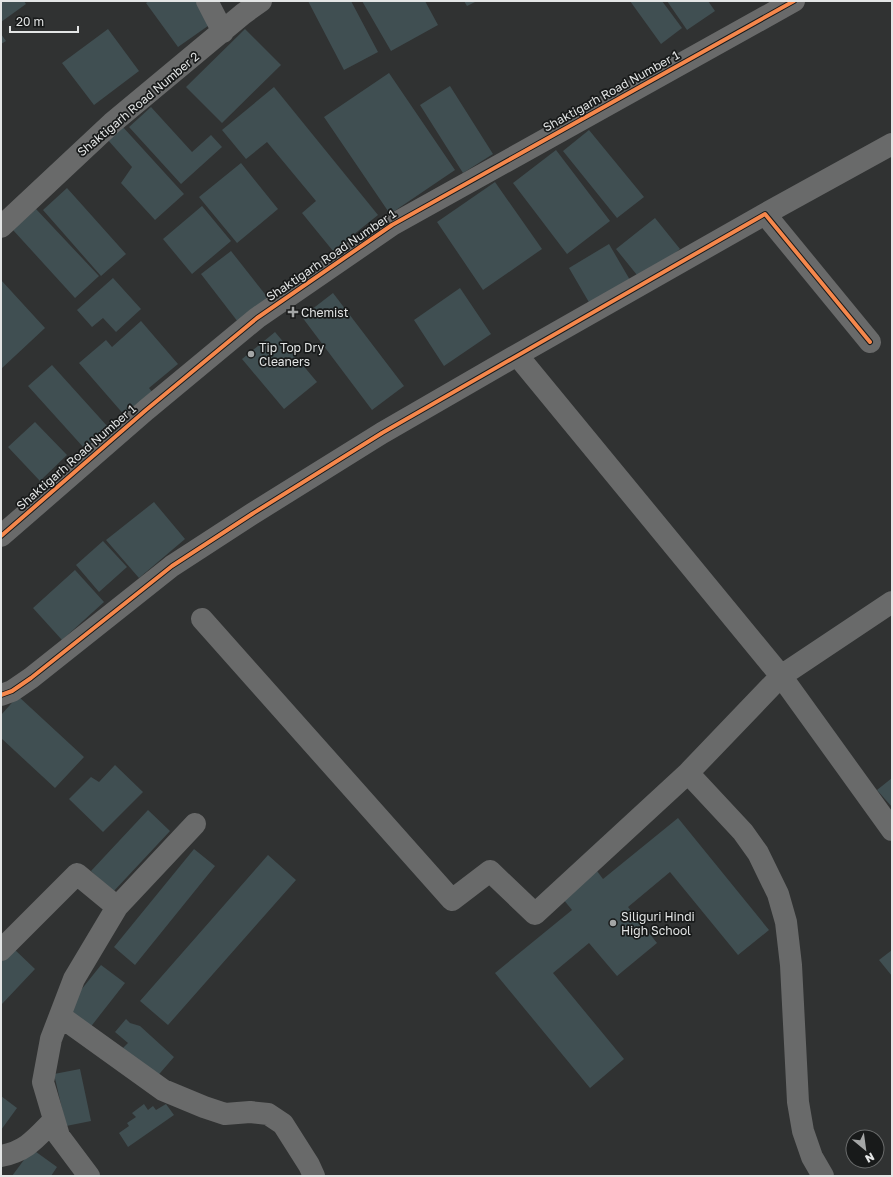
<svg xmlns="http://www.w3.org/2000/svg" width="893" height="1177" font-family="'Golos Text',sans-serif">
	<rect width="100%" height="100%" fill="#303232"/>
	<path fill="#404f52" d="M1,1H24L26,4L1,22Z
		M149,1H200L215,21L178,47L146,3Z
		M308,1H351L378,52L344,70Z
		M362,1H425L438,25L391,51Z
		M464,1H477L467,6Z
		M630,1H662L682,28L661,44Z
		M667,1H708L715,11L687,30Z
		M108,29L139,71L94,105L62,63Z
		M245,29L281,65L222,123L186,87Z
		M1,34L6,41L1,44Z
		M389,73L455,170L390,214L324,117Z
		M450,86L493,154L463,173L420,105Z
		M274,87L378,215L333,251L302,213L316,201L267,142L246,159L222,130Z
		M151,107L192,152L211,135L222,147L181,184L129,127Z
		M122,126L184,194L155,220L121,183L132,167L107,139Z
		M589,130L644,197L617,218L563,151Z
		M556,150L610,221L567,254L513,183Z
		M241,163L278,209L237,243L199,197Z
		M495,182L542,249L483,290L437,222Z
		M67,188L126,254L101,276L43,210Z
		M202,206L231,241L192,274L163,239Z
		M36,209L99,276L75,298L13,230Z
		M655,218L680,249L641,280L616,249Z
		M609,244L630,280L590,304L569,268Z
		M231,251L268,298L238,322L201,274Z
		M113,278L141,309L116,332L103,318L92,327L77,310Z
		M1,280L45,328L1,369Z
		M460,288L491,334L444,366L414,320Z
		M333,293L404,386L372,410L302,317Z
		M141,321L178,364L149,388L154,394L126,417L79,363L106,340L112,347Z
		M275,332L317,382L284,409L242,359Z
		M52,365L108,427L84,448L28,386Z
		M35,422L67,455L40,481L8,447Z
		M154,502L185,539L139,578L106,540Z
		M103,541L127,567L99,592L76,565Z
		M75,570L104,602L62,640L33,608Z
		M18,696L84,757L55,788L1,738V715Z
		M115,765L143,792L103,832L69,799L91,777L99,782Z
		M892,778V807L877,790Z
		M148,810L170,831L113,892L91,871Z
		M678,818L769,930L738,955L670,872L628,907L657,943L617,976L589,943L553,973L624,1059L590,1088L495,973L572,910L563,899L597,871L603,879Z
		M194,849L215,866L135,965L114,947Z
		M268,855L296,880L168,1025L140,1001Z
		M13,948L35,969L1,1005V961Z
		M892,950V976L879,960Z
		M101,965L125,983L89,1029L65,1010Z
		M126,1019L130,1023L140,1026L174,1057L154,1080L120,1051L128,1043L115,1032Z
		M80,1069L91,1121L66,1126L54,1074Z
		M1,1096L17,1108L1,1130Z
		M144,1104L148,1110L153,1106L156,1110L166,1104L174,1115L128,1147L119,1133L129,1126L127,1123L136,1117L132,1113Z
		M32,1149L57,1167L51,1176H12Z"/>
	<g fill="none" stroke-linecap="round" stroke-linejoin="round">
		<path stroke="#696a6a" stroke-width="22" d="M207,1L223,32
			M765,214L870,342
			M1,227L112,123L243,14L261,1
			M517,355L781,676L892,830
			M1,536L146,410L257,318L392,225L794,1
			M202,619L452,900L490,871L535,914L688,773L781,676L892,602
			M1,695L12,691L31,678L172,566L252,514L382,433L517,355L765,214L892,144
			M688,773L743,832L758,853L778,894L786,922L791,965L798,1102L803,1131L812,1157L823,1176
			M1,950L77,874L117,907
			M60,1016L163,1090L204,1107L225,1114L250,1112L268,1114L283,1124L309,1165L314,1176
			M1,1156C27,1151 36,1138 54,1120
			M89,1176L59,1136L43,1082L51,1039L74,979L117,907L195,824"/>
		<defs>
			<path id="cycleway" d="M1,536L146,410L257,318L392,225L794,1
				M1,695L12,691L31,678L172,566L252,514L382,433L765,214L870,342"/>
		</defs>
		<use href="#cycleway" stroke="#181a1a" stroke-width="6"/>
		<use href="#cycleway" stroke="#f5874c" stroke-width="4"/>
	</g>
	<g fill="#a4a6a6" stroke="#181a1a" stroke-width="1.5">
		<path d="M291 306h4v4h4v4h-4v4h-4v-4h-4v-4h4z"/>
		<circle cx="251" cy="354" r="4"/>
		<circle cx="613" cy="923" r="4"/>
	</g>
	<g text-anchor="middle" dominant-baseline="central" stroke-width="3.5" stroke-linejoin="round" paint-order="stroke">
		<g font-size="12" fill="#e3e5e5" stroke="#181a1a">
			<text transform="translate(611 91) rotate(-29)">Shaktigarh Road Number 1</text>
			<text transform="translate(138 104) rotate(-40)">Shaktigarh Road Number 2</text>
			<text transform="translate(331 255) rotate(-34)">Shaktigarh Road Number 1</text>
			<text transform="translate(76 457) rotate(-41)">Shaktigarh Road Number 1</text>
		</g>
		<g font-size="12" fill="#e3e5e5" stroke="#181a1a" text-anchor="start">
			<text x="301" y="312">Chemist</text>
			<text x="259" y="347">Tip Top Dry<tspan x="259" dy="14">Cleaners</tspan></text>
			<text x="621" y="916">Siliguri Hindi<tspan x="621" dy="14">High School</tspan></text>
		</g>
	</g>
	<rect width="893" height="1177" fill="none" stroke="#e3e5e5" stroke-width="4"/>
	<g transform="translate(865 1149) rotate(151)"><circle r="19" fill="#181a1a" stroke="#696b6b"/>
	<path d="M0-3L7 15L0 10L-7 15Z" fill="#a4a6a6"/>
	<text y="-6" font-size="11" font-weight="bold" text-anchor="middle" fill="#e3e5e5">N</text>
	</g>
	<path d="M10 26v6h68v-6" fill="none" stroke="#e3e5e5" stroke-width="2"/>
	<text x="16" y="26" font-size="12" fill="#e3e5e5" stroke="#181a1a" stroke-width="3" paint-order="stroke">20 m</text>
</svg>
